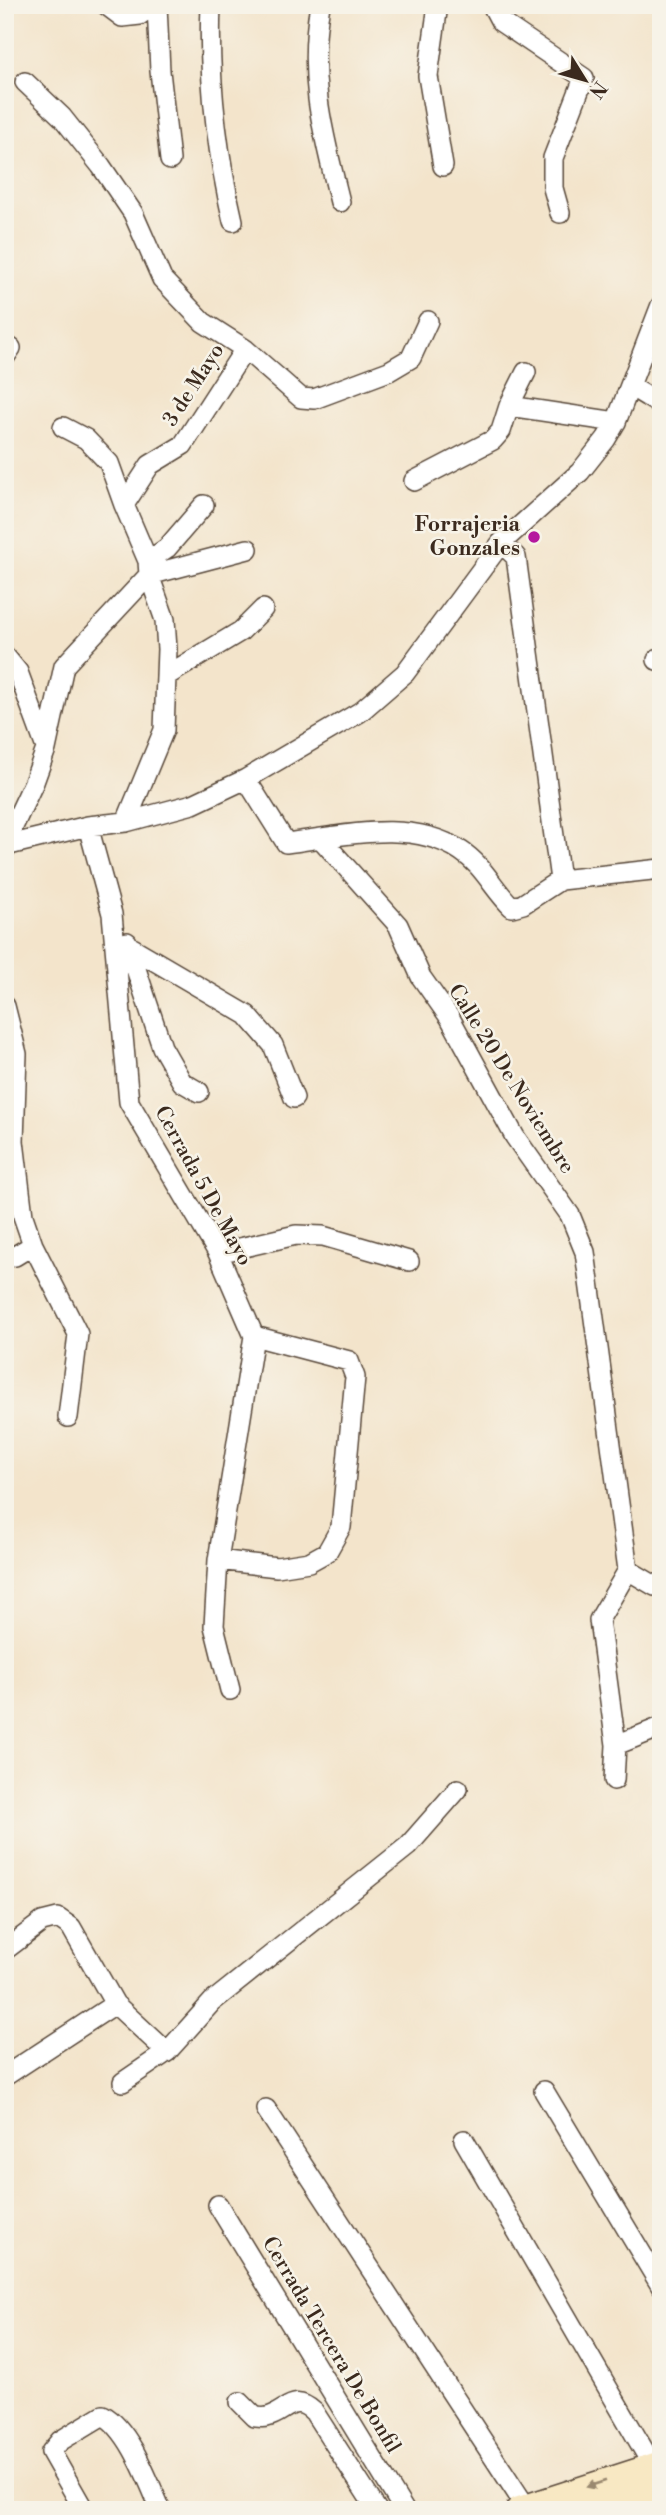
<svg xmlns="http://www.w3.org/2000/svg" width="666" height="2515" font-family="'Libre Bodoni',serif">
	<rect width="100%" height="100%" fill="#f7f3e8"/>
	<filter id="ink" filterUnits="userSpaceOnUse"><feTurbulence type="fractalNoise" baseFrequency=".0143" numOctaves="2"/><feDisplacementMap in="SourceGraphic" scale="14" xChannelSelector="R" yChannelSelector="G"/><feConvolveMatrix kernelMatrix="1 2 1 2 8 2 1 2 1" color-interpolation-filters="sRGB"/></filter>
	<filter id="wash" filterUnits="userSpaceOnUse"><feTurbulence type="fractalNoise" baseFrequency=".00686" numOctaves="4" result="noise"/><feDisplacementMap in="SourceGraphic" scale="28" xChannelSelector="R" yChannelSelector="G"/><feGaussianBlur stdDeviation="1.57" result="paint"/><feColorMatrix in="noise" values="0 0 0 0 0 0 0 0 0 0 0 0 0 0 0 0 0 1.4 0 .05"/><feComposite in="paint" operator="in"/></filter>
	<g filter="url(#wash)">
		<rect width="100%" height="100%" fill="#f3e4cb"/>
	</g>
	<g filter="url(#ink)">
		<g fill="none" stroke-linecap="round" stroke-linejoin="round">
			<defs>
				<path id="street" d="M106,5L122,17L140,15L152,5
					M157,5L160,71L170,160
					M211,5C208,76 217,152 233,221
					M320,5C307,77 323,133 340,202
					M438,5L428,76L443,166
					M492,5L501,22L584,78L553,158V188L560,213
					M25,82L62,117L101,166L133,213L162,279L203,322L245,349L301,398L314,399L389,371L411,358L428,321
					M5,345L11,348L5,357
					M630,386L661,405
					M509,406L616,422
					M63,427L86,439L109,463L124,505L148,561L149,575L165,620L167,649L164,730L126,822
					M414,481L493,440L501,431L509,406L526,372
					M124,505L150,465L183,445L245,349
					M501,543L516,557L560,880
					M148,561L167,548L204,505
					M5,656L18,672L46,748
					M657,660L661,658
					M166,676L241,631L263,609
					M246,779L286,843C342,836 411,818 461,851C483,865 494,890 512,907L523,904L560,880L661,869
					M88,826L112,914L129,1102L218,1253L254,1336L218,1560L214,1626L230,1690
					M321,839L398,925L421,977L450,1018L515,1137L570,1215L585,1252L628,1570L599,1620L616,1745L614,1780
					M5,844L34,782L46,749L64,666L149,575L248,549
					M5,846L88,826L126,822L193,804L246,779L360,712L405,673L501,543L580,472L606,439L616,422L661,305
					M127,942L162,1047L182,1082L199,1092
					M129,946L247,1015L273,1045L294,1098
					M5,1006L17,1054L14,1141L23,1216L33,1245L78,1334L68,1417
					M218,1253L296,1235L323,1236L409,1261
					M5,1257L15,1256L33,1245
					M218,1560L277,1567L309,1562L327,1552L341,1527L355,1377L349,1361L254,1336
					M628,1570L655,1586L661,1585
					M616,1745L661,1727
					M5,1950L42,1922L58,1918L71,1927L115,2004L167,2052
					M5,2076L115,2004
					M123,2082L167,2052L212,2002L408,1846L458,1789
					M544,2091L661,2286
					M266,2109L526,2507
					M464,2140L653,2466
					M218,2205L404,2510
					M240,2402L255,2417C259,2417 263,2418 267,2417C286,2413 293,2392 314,2412L377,2510
					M657,2488V2510
					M84,2510L51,2452L60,2441L103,2415C130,2430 148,2481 161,2510"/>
				<path id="secondary" d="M519,2510L661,2464
					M594,2510L661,2487"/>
			</defs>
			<use href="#street" stroke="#574638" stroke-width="22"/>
			<use href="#secondary" stroke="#574638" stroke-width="29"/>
			<use href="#street" stroke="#fff" stroke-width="19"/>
			<use href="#secondary" stroke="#f8e8c3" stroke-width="26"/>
		</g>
		<defs><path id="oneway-solid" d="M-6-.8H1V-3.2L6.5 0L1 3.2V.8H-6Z" transform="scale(1.75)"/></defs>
		<use fill="#9a8970" href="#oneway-solid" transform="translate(596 2484) rotate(162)"/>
	</g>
	<circle fill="#b5179e" stroke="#f7f3e8" stroke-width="2.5" cx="534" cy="537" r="7"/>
	<g text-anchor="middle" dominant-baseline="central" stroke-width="5" stroke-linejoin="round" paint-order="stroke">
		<g font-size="21" fill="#3b2a1e" stroke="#f7f3e8">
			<text transform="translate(194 385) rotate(-57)">3 de Mayo</text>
			<text transform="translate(511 1079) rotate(58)">Calle 20 De Noviembre</text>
			<text transform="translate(203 1186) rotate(61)">Cerrada 5 De Mayo</text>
			<text transform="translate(331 2345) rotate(59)">Cerrada Tercera De Bonfil</text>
		</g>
		<g font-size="21" font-weight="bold" fill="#3b2a1e" stroke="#f7f3e8" text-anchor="end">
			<text x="520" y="525">Forrajeria<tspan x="520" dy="24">Gonzales</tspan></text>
		</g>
	</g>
	<rect width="666" height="2515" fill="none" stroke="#f7f3e8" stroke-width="28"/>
	<g transform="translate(585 80) rotate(127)" stroke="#f7f3e8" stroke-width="5" paint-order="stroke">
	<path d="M0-5L12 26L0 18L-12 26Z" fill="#3b2a1e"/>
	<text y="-10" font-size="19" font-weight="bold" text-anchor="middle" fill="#3b2a1e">N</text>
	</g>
</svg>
